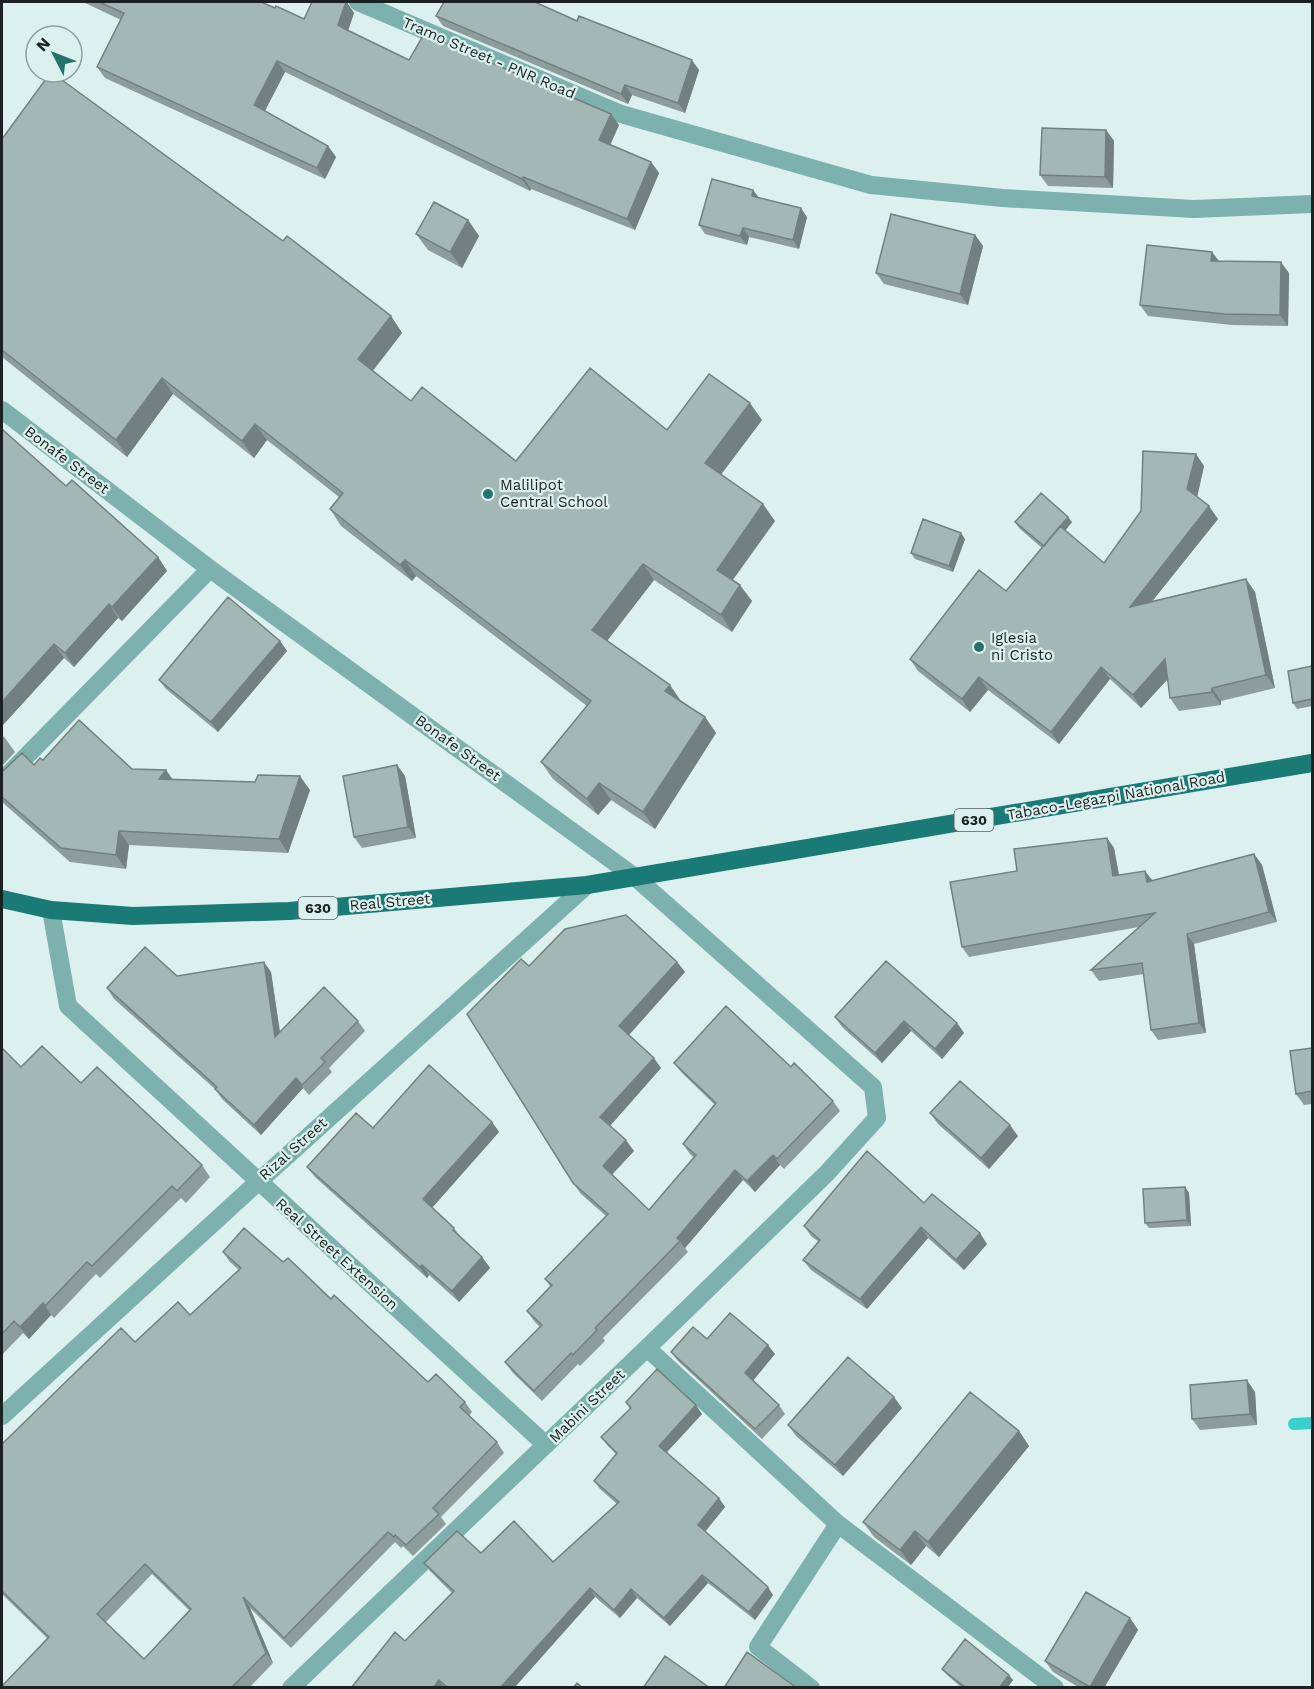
<svg xmlns="http://www.w3.org/2000/svg" width="1314" height="1689" font-family="'Work Sans',sans-serif">
	<rect width="100%" height="100%" fill="#dcf1ef"/>
	<g fill="none" stroke-linecap="round" stroke-linejoin="round">
		<path stroke="#36d1ca" stroke-width="12" d="M1294,1424L1312,1423"/>
		<path stroke="#7cb1ad" stroke-width="18" d="M358,2L621,114L871,185L1003,198L1194,209L1312,204
			M2,410L210,569L635,877L873,1087L877,1118L827,1173L647,1348L291,1688
			M2,781L210,569
			M51,910L68,1006L546,1445
			M647,1348L838,1524L1055,1688
			M2,1416L258,1182L587,885
			M811,1688L758,1647L838,1524"/>
		<path stroke="#197a76" stroke-width="18" d="M2,899L51,910L133,916L289,911L587,885L1312,763"/>
	</g>
	<path fill="#8c9d9c" fill-rule="evenodd" d="M83,2H261L275,8L304,19L312,2H348V4L354,13L348,31L409,60L619,125L610,145L651,162L659,173L635,230L531,189L530,191L285,72L265,111L328,146L336,157L325,179L105,78L97,67L121,20Z
		M436,16L577,21L699,70L685,113L632,95L628,104L443,26Z
		M1106,130L1114,141L1113,188L1048,186L1040,175Z
		M2,139L283,241L391,316L402,333L373,371L411,401L516,461L667,430L762,420L721,474L775,521L733,580L752,601L732,632L654,580L607,641L681,701L705,717L716,733L655,829L611,800L598,815L553,779L541,762L587,706L416,576L412,581L341,526L330,509L339,497L267,440L254,458L173,394L127,457L2,357Z
		M753,190L758,197L807,217L799,249L749,237L747,245L705,234L699,225Z
		M468,220L479,236L462,268L428,250L416,234Z
		M975,235L983,246L968,305L884,284L876,273Z
		M1212,252L1219,261L1289,273L1288,326L1232,325L1148,316L1140,305Z
		M2,432L66,486L158,557L167,571L122,621L118,618L74,667L64,658L2,726Z
		M1204,466L1197,497L1218,519L1152,601L1246,579L1255,592L1275,688L1221,701V705L1179,711L1170,698L1168,679L1141,708L1110,679L1059,744L988,690L970,712L918,671L910,659L1006,591L1042,548L1019,528L1015,522H1072L1065,531L1104,563Z
		M965,539L953,572L915,559L911,553Z
		M280,641L287,651L218,732L166,689L159,680Z
		M1312,666V706L1297,709L1293,703Z
		M2,735L5,738L15,752L2,766Z
		M43,760L132,769L173,779L310,790L288,853L129,845L126,869L70,862L2,802V772L34,765Z
		M397,765L405,776L416,838L362,848L354,837Z
		M1107,838L1114,848L1119,875L1153,881L1254,854L1262,865L1277,922L1194,944L1206,1033L1158,1040L1151,1030L1144,974L1099,981L1091,970L1139,927L969,957L962,947L1017,871Z
		M677,962L685,972L629,1035L661,1068L610,1126L634,1151L612,1175L649,1210L694,1158L690,1154L683,1144L715,1105L682,1073L674,1063L791,1067L833,1101L840,1111L784,1169L780,1165L755,1192L743,1180L685,1248L688,1252L603,1338L605,1341L580,1366L578,1364L542,1401L513,1373L505,1362L540,1327L534,1321L527,1311L550,1286L545,1279L606,1216L581,1194L573,1183L529,966Z
		M271,972L280,1032L358,1021L365,1031L329,1068L332,1072L309,1095L303,1088L261,1135L222,1099L215,1089L114,999L107,988L177,976Z
		M835,1017L957,1023L964,1033L942,1059L911,1031L882,1063L842,1027Z
		M2,1048L21,1067L81,1083L202,1165L210,1177L186,1203L181,1198L100,1278L96,1274L54,1318L51,1315L29,1339L23,1333L2,1355Z
		M1312,1048V1104L1304,1105L1296,1094Z
		M930,1113L1018,1136L989,1169L938,1124Z
		M492,1122L499,1132L432,1208L454,1228L461,1238L482,1257L490,1268L459,1302L429,1275L427,1278L315,1177L307,1167L373,1128Z
		M1185,1187L1189,1193L1191,1226L1149,1228L1145,1223Z
		M924,1203L987,1244L964,1270L928,1238L867,1309L811,1270L803,1260L819,1242L811,1236L804,1226Z
		M223,1252L283,1262L331,1299L428,1382L465,1402L472,1412L469,1416L497,1442L504,1453L441,1517L446,1524L413,1556L403,1546L401,1548L395,1542L291,1648L250,1608L273,1663L249,1688H2L47,1638L2,1594V1444L135,1342L190,1315L239,1270L230,1262ZM152,1574L190,1611L144,1659L106,1622Z
		M707,1339L775,1354L753,1380L779,1405L785,1414L762,1439L678,1361L671,1352Z
		M1255,1392L1257,1425L1200,1430L1192,1419Z
		M626,1402L702,1414L667,1452L725,1507L705,1532L773,1595L755,1620L708,1583L670,1626L637,1598L620,1618L595,1597L514,1688H351L405,1641L452,1593L430,1571L424,1563L481,1553L553,1562L617,1504L600,1489L594,1481L616,1454L607,1445L601,1437L630,1409Z
		M902,1408L843,1476L796,1436L788,1425Z
		M1019,1431L1029,1446L939,1557L926,1546L911,1565L874,1537L863,1522Z
		M1130,1618L1138,1630L1104,1688H1080L1053,1672L1045,1661Z
		M942,1669L1013,1680L1007,1688H962L946,1674Z"/>
	<path fill="#72807f" d="M344,2H348V4L354,13L346,36L338,25Z
		M692,60L699,70L685,113L678,103Z
		M277,61L285,72L262,116L254,105Z
		M625,85L632,95L628,104L621,94Z
		M611,114L619,125L607,152L599,140Z
		M1106,130L1114,141L1113,188L1105,177Z
		M328,146L336,157L325,179L317,168Z
		M651,162L659,173L635,230L627,219Z
		M523,177L531,189L530,191L522,179Z
		M753,190L760,199L752,196Z
		M801,208L807,217L799,249L793,240Z
		M468,220L479,236L462,268L450,252Z
		M743,228L749,237L747,245L740,236Z
		M975,235L983,246L968,305L960,294Z
		M1212,252L1220,263L1211,261Z
		M1281,262L1289,273L1288,326L1280,315Z
		M391,316L402,333L369,375L358,359Z
		M162,378L173,394L127,457L116,440Z
		M750,403L762,420L717,480L705,463Z
		M255,424L267,440L254,458L242,441Z
		M1196,454L1204,466L1196,502L1187,489Z
		M763,504L775,521L728,586L717,570Z
		M1209,506L1218,519L1138,619L1130,607Z
		M1068,517L1072,522L1048,552L1044,546Z
		M961,533L965,539L953,572L949,566Z
		M158,557L167,571L122,621L112,607Z
		M405,560L416,576L412,581L400,565Z
		M643,564L654,580L603,646L592,630Z
		M1246,579L1255,592L1275,688L1266,675Z
		M740,585L752,601L732,632L721,615Z
		M109,604L118,618L74,667L65,653Z
		M280,641L287,651L218,732L211,722Z
		M54,644L64,658L2,726V702Z
		M1165,659L1174,672L1141,708L1133,695Z
		M1101,667L1110,679L1059,744L1051,732Z
		M979,677L988,690L970,712L962,699Z
		M670,685L681,701L665,691Z
		M1212,688L1221,701V705L1212,692Z
		M705,717L716,733L655,829L643,812Z
		M397,765L405,776L416,838L408,827Z
		M166,770L176,784L159,779Z
		M300,776L310,790L288,853L279,839Z
		M599,783L611,800L598,815L587,799Z
		M119,831L129,845L126,869L116,855Z
		M1107,838L1114,848L1121,886L1113,876Z
		M1254,854L1262,865L1277,922L1269,912Z
		M1145,871L1153,881L1147,882Z
		M1187,934L1194,944L1206,1033L1199,1023Z
		M264,962L271,972L282,1047L275,1037Z
		M677,962L685,972L627,1037L619,1026Z
		M904,1021L911,1031L882,1063L875,1053Z
		M957,1023L964,1033L942,1059L935,1049Z
		M654,1058L661,1068L608,1128L600,1117Z
		M296,1078L303,1088L261,1135L254,1125Z
		M492,1122L499,1132L430,1210L423,1199Z
		M1010,1125L1018,1136L989,1169L981,1158Z
		M626,1140L634,1151L610,1176L603,1166Z
		M773,1155L780,1165L755,1192L747,1181Z
		M735,1170L743,1180L685,1248L677,1238Z
		M1185,1187L1189,1193L1191,1226L1187,1220Z
		M921,1227L928,1238L867,1309L860,1299Z
		M980,1233L987,1244L964,1270L956,1260Z
		M482,1257L490,1268L459,1302L452,1291Z
		M422,1265L429,1275L427,1278L420,1267Z
		M43,1303L51,1315L29,1339L20,1327Z
		M768,1345L775,1354L752,1382L745,1373Z
		M1247,1380L1255,1392L1257,1425L1250,1414Z
		M894,1397L902,1408L843,1476L835,1465Z
		M696,1405L702,1414L665,1454L659,1446Z
		M1019,1431L1029,1446L939,1557L928,1542Z
		M719,1498L725,1507L703,1534L698,1525Z
		M915,1531L926,1546L911,1565L900,1550Z
		M702,1575L708,1583L670,1626L664,1618Z
		M768,1587L773,1595L755,1620L749,1612Z
		M590,1588L595,1597L514,1688H500Z
		M631,1589L637,1598L620,1618L614,1610Z
		M243,1597L250,1608L273,1663L266,1653Z
		M1130,1618L1138,1630L1104,1688H1090V1687Z
		M1009,1675L1013,1680L1007,1688H999Z
		M439,1680L444,1688H433Z"/>
	<path fill="#a3b7b5" stroke="#72807f" stroke-width="1.5" fill-rule="evenodd" d="M99,2H261L275,8L276,6L304,19L312,2H346L338,25L343,28L409,60L424,34L611,114L599,140L651,162L627,219L523,177L522,179L277,61L254,105L328,146L317,168L97,67L124,13Z
		M444,2H535L577,21L579,16L692,60L678,103L625,85L621,94L436,16Z
		M51,72L283,241L287,236L391,316L358,359L411,401L422,387L516,461L590,368L667,430L709,374L750,403L705,463L763,504L717,570L740,585L721,615L643,564L592,630L670,685L665,691L705,717L643,812L599,783L587,799L541,762L591,701L405,560L400,565L330,509L343,493L255,424L242,441L162,378L116,440L2,350V139Z
		M1042,128L1106,130L1105,177L1040,175Z
		M712,179L753,190L752,196L801,208L793,240L743,228L740,236L699,225Z
		M434,202L468,220L450,252L416,234Z
		M891,214L975,235L960,294L876,273Z
		M1147,245L1212,252L1211,261L1281,262L1280,315L1224,314L1140,305Z
		M3,430L66,486L72,480L158,557L112,607L109,604L65,653L54,644L2,702V432Z
		M1143,451L1196,454L1187,489L1209,506L1130,607L1246,579L1266,675L1212,688V692L1170,698L1165,659L1133,695L1101,667L1051,732L979,677L962,699L910,659L979,570L1006,591L1060,526L1104,563L1141,511Z
		M1041,493L1068,517L1044,546L1015,522Z
		M923,519L961,533L949,566L911,553Z
		M228,597L280,641L211,722L159,680Z
		M1312,666V699L1293,703L1288,671Z
		M79,720L132,769L166,770L159,779L255,782L258,775L300,776L279,839L119,831L116,855L61,848L2,797V772L22,753L34,765L40,758L43,760Z
		M397,765L408,827L354,837L343,776Z
		M1107,838L1113,876L1145,871L1147,882L1254,854L1269,912L1187,934L1199,1023L1151,1030L1142,963L1091,970L1155,913L962,947L950,882L1017,871L1014,849Z
		M626,915L677,962L619,1026L654,1058L600,1117L626,1140L603,1166L649,1210L696,1155L683,1144L716,1103L674,1063L726,1006L791,1067L794,1063L833,1101L777,1159L773,1155L747,1181L735,1170L677,1238L680,1241L595,1328L597,1330L573,1355L571,1353L534,1391L505,1362L542,1325L527,1311L552,1285L545,1279L608,1214L573,1183L467,1014L521,959L529,966L565,929Z
		M145,947L177,976L264,962L275,1037L324,987L358,1021L321,1058L325,1062L302,1085L296,1078L254,1125L215,1089L217,1087L107,988Z
		M886,961L957,1023L935,1049L904,1021L875,1053L835,1017Z
		M42,1046L81,1083L97,1067L202,1165L177,1191L172,1186L92,1266L87,1262L45,1306L43,1303L20,1327L14,1321L2,1334V1048L21,1067Z
		M1312,1048V1091L1296,1094L1290,1051Z
		M429,1065L492,1122L423,1199L454,1228L453,1230L482,1257L452,1291L422,1265L420,1267L307,1167L356,1113L373,1128Z
		M960,1081L1010,1125L981,1158L930,1113Z
		M867,1151L924,1203L932,1194L980,1233L956,1260L921,1227L860,1299L803,1260L820,1240L804,1226Z
		M1185,1187L1187,1220L1145,1223L1143,1189Z
		M244,1228L283,1262L288,1258L331,1299L334,1295L428,1382L436,1374L465,1402L460,1407L497,1442L433,1508L439,1514L406,1545L395,1535L394,1537L388,1532L284,1638L243,1597L266,1653L231,1688H2V1686L49,1637L2,1591V1444L121,1328L135,1342L178,1302L190,1315L241,1268L223,1252ZM145,1564L191,1609L144,1659L97,1614Z
		M730,1313L768,1345L745,1373L779,1405L755,1429L671,1352L693,1327L707,1339Z
		M848,1357L894,1397L835,1465L788,1425Z
		M657,1369L696,1405L659,1446L719,1498L698,1525L768,1587L749,1612L702,1575L664,1618L631,1589L614,1610L590,1588L500,1688H448L439,1680L433,1688H351L395,1632L405,1641L454,1591L424,1563L457,1531L481,1553L514,1521L553,1562L619,1502L594,1481L617,1453L601,1437L631,1408L626,1402Z
		M1247,1380L1250,1414L1192,1419L1190,1385Z
		M970,1392L1019,1431L928,1542L915,1531L900,1550L863,1522Z
		M1086,1592L1130,1618L1090,1687L1045,1661Z
		M965,1639L1009,1675L999,1688H966L942,1669Z
		M747,1652L797,1688H724Z
		M665,1656L710,1688H643Z
		M577,1683L583,1688H573Z"/>
	<g fill="#27716d" stroke="#dcf1ef" stroke-width="2">
		<circle cx="488" cy="494" r="6"/>
		<circle cx="979" cy="647" r="6"/>
	</g>
	<g text-anchor="middle" dominant-baseline="central" stroke-width="4.5" stroke-linejoin="round" paint-order="stroke">
		<g fill="#dcf1ef" stroke="#54605f" stroke-width="1.5">
			<rect x="954.5" y="809" width="39" height="22" rx="4.5"/>
			<rect x="298.5" y="897" width="39" height="22" rx="4.5"/>
		</g>
		<g font-size="14" font-weight="bold" fill="#1a2221">
			<text x="974" y="820">630</text>
			<text x="318" y="908">630</text>
		</g>
		<g font-size="15" fill="#1a2221" stroke="#dcf1ef">
			<text transform="translate(489 58) rotate(23)">Tramo Street - PNR Road</text>
			<text transform="translate(67 460) rotate(37)">Bonafe Street</text>
			<text transform="translate(458 748) rotate(36)">Bonafe Street</text>
			<text transform="translate(1116 796) rotate(-10)">Tabaco-Legazpi National Road</text>
			<text transform="translate(390 902) rotate(-5)">Real Street</text>
			<text transform="translate(293 1149) rotate(-42)">Rizal Street</text>
			<text transform="translate(337 1254) rotate(42)">Real Street Extension</text>
			<text transform="translate(587 1406) rotate(-44)">Mabini Street</text>
		</g>
		<g font-size="15" fill="#1a2221" stroke="#dcf1ef" text-anchor="start">
			<text x="500" y="485">Malilipot<tspan x="500" dy="17">Central School</tspan></text>
			<text x="991" y="638">Iglesia<tspan x="991" dy="17">ni Cristo</tspan></text>
		</g>
	</g>
	<rect width="1314" height="1689" fill="none" stroke="#1a2221" stroke-width="6"/>
	<g transform="translate(54 54) rotate(312)"><circle r="28" fill="#dcf1ef" stroke="#8e9e9d" stroke-width="1.5"/>
	<path d="M0-4.5L10 22L0 15L-10 22Z" fill="#27716d"/>
	<text y="-9" font-size="16" font-weight="bold" text-anchor="middle" fill="#1a2221">N</text>
	</g>
</svg>
